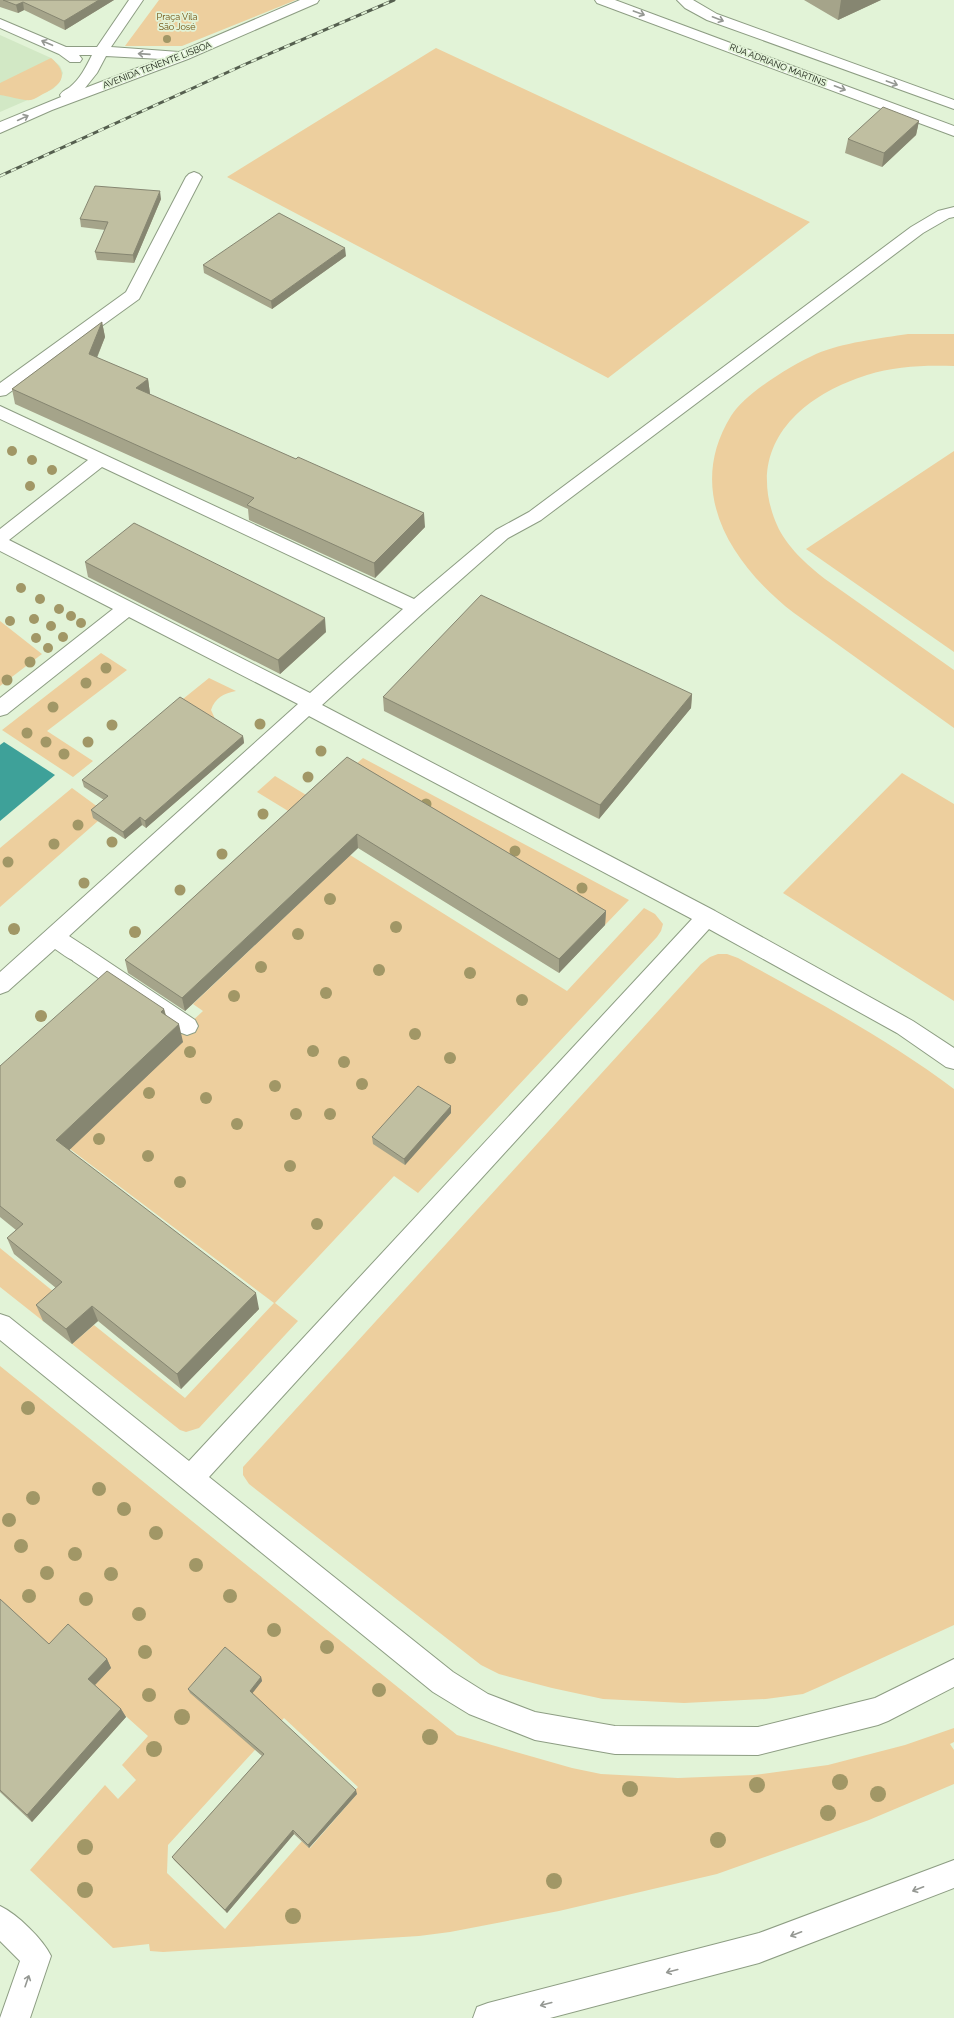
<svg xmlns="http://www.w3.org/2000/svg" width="954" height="2018" font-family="Raleway,sans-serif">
	<rect width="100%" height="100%" fill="#e2f3d7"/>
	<path fill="#d2e8c5" d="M0,35L51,58L60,66L63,73L60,81L53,89L0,112Z"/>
	<path fill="#edcf9e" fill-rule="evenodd" d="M159,0H296L182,46H125Z
		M436,48L810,222L608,378L227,177Z
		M51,58C70,74 62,85 43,94C39,96 35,99 31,100C23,101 9,96 0,95V83Z
		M908,334H954V366C925,365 895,366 867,375C797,397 744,449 777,525C786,546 807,565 825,579L954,670V728L794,613C732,565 684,492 731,416C745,393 792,365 816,354C841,343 881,338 908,334Z
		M954,451V652L806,549Z
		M0,621L42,654L0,686Z
		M101,653L127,670L47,731L93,761L73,777L2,730Z
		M209,678L236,691C224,693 215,698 211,710L216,721L178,703Z
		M363,758L629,900L605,925L348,771Z
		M902,773L954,804V1001L783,893Z
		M275,776L316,801L298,817L257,792Z
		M72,788L102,810L93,817L98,821L0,907V848Z
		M350,855L567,991L644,908L655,914L663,924L661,931L657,937L418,1193L394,1176L275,1303L298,1321L199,1428L186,1432L180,1430L72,1344L94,1325L185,1398L274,1303L70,1149L182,1042L175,1037L203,1011L193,1004Z
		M718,954H727L738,958C812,999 886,1038 954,1089V1625L819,1687L803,1694L766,1699L684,1703L603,1699L552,1688L499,1674L481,1665L249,1484L243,1475V1467L701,964L710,957Z
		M0,1248L65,1301L43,1321L0,1287Z
		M0,1366L457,1735L572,1768L601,1774L678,1778L754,1775L828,1765L905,1745L954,1728V1742L950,1744L954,1750V1784L869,1820L717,1874L559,1911L450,1932L419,1936L163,1952L150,1951L149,1944L113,1948L30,1870L105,1785L118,1799L136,1780L122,1765L148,1736L0,1603ZM284,1718L358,1787L354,1791L357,1794L310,1848L302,1841L225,1929L167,1873L168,1845Z"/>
	<path fill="#3ea199" d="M4,742L55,775L0,821V745Z"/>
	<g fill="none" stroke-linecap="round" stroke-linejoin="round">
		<defs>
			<path id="lane" d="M194,172L199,174L202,177L139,299L6,395L0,396V383L126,292L186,177L189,174Z
				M954,207V217L949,218L923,233L541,520L508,538L423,613L322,705L715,911L913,1021L954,1048V1069L946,1067L897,1033L709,929L209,1477L453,1672L488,1694L535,1712L615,1726L758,1727L875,1698L954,1659V1687L888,1721L878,1725L758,1755L615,1754L535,1740L469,1714L433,1692L0,1340V1314L9,1317L189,1461L692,919L309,716L69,936L89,949L92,955L89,961C75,966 66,956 55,949L8,991L0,994V972L298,704L129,617L7,714L0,716V698L113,609L0,551V529L88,460L0,419V406L414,599L496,530L529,512L911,227L938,211ZM102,467L403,609L310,693L9,540Z"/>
			<path id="street" d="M129,0H143L111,47L179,52L300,0H319L317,3L188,59L52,110L0,133V122L61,97L60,95C62,91 66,90 70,87C80,79 86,67 92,55H79L82,59L80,62H70L59,54L0,28V19L66,47H97ZM106,56L161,59L85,88L97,73Z
				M81,946L89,949L195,1020L198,1026L195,1032L187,1035L179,1032L73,961L70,955L73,949Z"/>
			<path id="secondary" d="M0,1906C17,1914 43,1939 51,1956L30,2018H0L20,1961L0,1941Z"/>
			<path id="primary" d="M595,0H615L954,126V136L597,3Z
				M677,0H693L717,14L954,100V109L707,20L685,8Z
				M954,1860V1888L759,1963L550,2018H473L477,2007L488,2003L759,1933Z"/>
		</defs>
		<use href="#lane" stroke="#8d9d83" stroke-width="2"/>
		<use href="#street" stroke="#8d9d83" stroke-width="2"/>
		<use href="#secondary" stroke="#8d9d83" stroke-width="2"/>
		<use href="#primary" stroke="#8d9d83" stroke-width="2"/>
		<use href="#lane" fill="#fff" fill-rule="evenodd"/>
		<use href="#street" fill="#fff" fill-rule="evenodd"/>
		<use href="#secondary" fill="#fff" fill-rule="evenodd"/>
		<use href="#primary" fill="#fff" fill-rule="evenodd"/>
		<defs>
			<path id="rail" d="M0,176L248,63L394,0"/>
		</defs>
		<use href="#rail" stroke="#555f4f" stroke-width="3"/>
		<use href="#rail" stroke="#e2f3d7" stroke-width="2" stroke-dasharray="6" stroke-linecap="butt"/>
	</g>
	<g fill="#a19766">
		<circle cx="167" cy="39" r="4"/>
		<circle cx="12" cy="451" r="5"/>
		<circle cx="32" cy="460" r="5"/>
		<circle cx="52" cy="470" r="5"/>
		<circle cx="30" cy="486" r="5"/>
		<circle cx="21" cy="588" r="5"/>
		<circle cx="40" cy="599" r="5"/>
		<circle cx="59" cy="609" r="5"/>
		<circle cx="71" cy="616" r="5"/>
		<circle cx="34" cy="619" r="5"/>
		<circle cx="10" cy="621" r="5"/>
		<circle cx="81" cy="623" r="5"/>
		<circle cx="51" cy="626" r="5"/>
		<circle cx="63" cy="637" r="5"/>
		<circle cx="36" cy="638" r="5"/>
		<circle cx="48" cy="648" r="5"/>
		<circle cx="30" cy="662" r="5.5"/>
		<circle cx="106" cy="668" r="5.5"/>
		<circle cx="7" cy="680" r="5.5"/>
		<circle cx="86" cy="683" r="5.5"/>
		<circle cx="53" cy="707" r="5.5"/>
		<circle cx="260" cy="724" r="5.5"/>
		<circle cx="112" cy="725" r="5.5"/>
		<circle cx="27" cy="733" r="5.5"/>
		<circle cx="46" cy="742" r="5.5"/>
		<circle cx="88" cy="742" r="5.5"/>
		<circle cx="321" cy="751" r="5.5"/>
		<circle cx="64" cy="754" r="5.5"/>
		<circle cx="308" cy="777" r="5.5"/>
		<circle cx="426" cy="804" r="5.5"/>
		<circle cx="263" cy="814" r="5.5"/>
		<circle cx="78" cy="825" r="5.5"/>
		<circle cx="112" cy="842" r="5.5"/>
		<circle cx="54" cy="844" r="5.5"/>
		<circle cx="515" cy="851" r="5.5"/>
		<circle cx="222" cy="854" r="5.5"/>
		<circle cx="8" cy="862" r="5.5"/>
		<circle cx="84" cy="883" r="5.5"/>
		<circle cx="582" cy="888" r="5.5"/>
		<circle cx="180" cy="890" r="5.5"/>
		<circle cx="330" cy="899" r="6"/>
		<circle cx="396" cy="927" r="6"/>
		<circle cx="14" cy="929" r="6"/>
		<circle cx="135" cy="932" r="6"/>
		<circle cx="298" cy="934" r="6"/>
		<circle cx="261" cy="967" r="6"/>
		<circle cx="379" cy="970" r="6"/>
		<circle cx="470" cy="973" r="6"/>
		<circle cx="326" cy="993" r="6"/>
		<circle cx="234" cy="996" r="6"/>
		<circle cx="522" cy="1000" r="6"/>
		<circle cx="41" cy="1016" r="6"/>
		<circle cx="415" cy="1034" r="6"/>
		<circle cx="313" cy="1051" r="6"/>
		<circle cx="190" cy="1052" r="6"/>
		<circle cx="450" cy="1058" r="6"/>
		<circle cx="344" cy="1062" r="6"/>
		<circle cx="362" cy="1084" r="6"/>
		<circle cx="275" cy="1086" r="6"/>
		<circle cx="149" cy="1093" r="6"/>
		<circle cx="206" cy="1098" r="6"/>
		<circle cx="296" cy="1114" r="6"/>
		<circle cx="330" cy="1114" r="6"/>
		<circle cx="237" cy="1124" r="6"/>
		<circle cx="99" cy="1139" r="6"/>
		<circle cx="148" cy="1156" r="6"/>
		<circle cx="290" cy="1166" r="6"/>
		<circle cx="180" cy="1182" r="6"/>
		<circle cx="317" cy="1224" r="6"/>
		<circle cx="28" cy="1408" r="7"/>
		<circle cx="99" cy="1489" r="7"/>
		<circle cx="33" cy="1498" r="7"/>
		<circle cx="124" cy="1509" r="7"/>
		<circle cx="9" cy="1520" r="7"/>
		<circle cx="156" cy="1533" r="7"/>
		<circle cx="21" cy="1546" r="7"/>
		<circle cx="75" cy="1554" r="7"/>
		<circle cx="196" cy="1565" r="7"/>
		<circle cx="47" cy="1573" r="7"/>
		<circle cx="111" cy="1574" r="7"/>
		<circle cx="29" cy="1596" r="7"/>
		<circle cx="230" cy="1596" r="7"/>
		<circle cx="86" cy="1599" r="7"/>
		<circle cx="139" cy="1614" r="7"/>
		<circle cx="274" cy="1630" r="7"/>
		<circle cx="327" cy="1647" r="7"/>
		<circle cx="145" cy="1652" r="7"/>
		<circle cx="379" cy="1690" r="7"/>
		<circle cx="149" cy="1695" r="7"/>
		<circle cx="182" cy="1717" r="8"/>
		<circle cx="430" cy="1737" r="8"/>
		<circle cx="154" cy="1749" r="8"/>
		<circle cx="840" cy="1782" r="8"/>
		<circle cx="757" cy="1785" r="8"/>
		<circle cx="630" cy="1789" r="8"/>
		<circle cx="878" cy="1794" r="8"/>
		<circle cx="828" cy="1813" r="8"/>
		<circle cx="718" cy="1840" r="8"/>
		<circle cx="85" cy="1847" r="8"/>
		<circle cx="554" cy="1881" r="8"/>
		<circle cx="85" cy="1890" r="8"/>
		<circle cx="293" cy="1916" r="8"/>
	</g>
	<path fill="#a5a48a" d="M0,0H114L65,30L24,10L18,13L0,7Z
		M804,0H881L838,20Z
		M919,121L916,135L882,167L845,153L848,139Z
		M161,199L134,263L97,260L95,252L105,230L81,227L80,219Z
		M346,256L272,309L204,273L203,265Z
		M102,322L105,337L97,358L148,379L150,394V395L425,527L375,578L249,520L248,509L15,404L12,389Z
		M85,562L326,632L280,674L88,577Z
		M692,694L691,708L599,819L384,711L383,697Z
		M243,736L244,743L146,828L142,825L125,839L93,818L91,810L104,800L84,787L82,780Z
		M347,757L606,911L605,925L559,973L358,848L185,1011L128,973L125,960Z
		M164,1009L166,1015L183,1042L69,1150L259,1309L181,1389L98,1321L72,1344L43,1321L36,1305L56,1288L14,1254L7,1238L16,1230L0,1217V1066Z
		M451,1113L405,1165L373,1144L372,1137Z
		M0,1599L49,1644L107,1659L111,1668L95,1685L121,1709L126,1717L32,1822L0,1792Z
		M261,1677L262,1681L252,1693L357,1794L309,1848L294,1834L227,1913L174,1860L172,1857L262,1756L190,1693L188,1689Z"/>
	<path fill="#868671" d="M99,0H114L65,30L64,21Z
		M841,0H881L838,20Z
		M23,2L24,10L18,13L16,5Z
		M919,121L916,135L882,167L884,153Z
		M160,191L161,199L134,263L133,255Z
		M345,248L346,256L272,309L271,301Z
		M102,322L105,337L92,369L89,354Z
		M148,379L150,394L138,403L136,388Z
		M424,513L425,527L375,578L374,563Z
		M325,618L326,632L280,674L278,660Z
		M692,694L691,708L599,819L600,805Z
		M243,736L244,743L146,828L145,821Z
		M140,817L142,825L125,839L123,832Z
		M357,834L358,848L185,1011L182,998Z
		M606,911L605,925L559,973V959Z
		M164,1009L168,1027L161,1012Z
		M179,1024L183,1042L62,1157L56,1140Z
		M451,1106V1113L405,1165L404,1159Z
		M256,1293L259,1309L181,1389L177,1374Z
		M92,1306L98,1321L72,1344L66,1329Z
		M107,1659L111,1668L93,1687L88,1679Z
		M261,1677L262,1681L251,1695L250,1691Z
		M121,1709L126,1717L32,1822L27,1815Z
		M356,1790L357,1794L309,1848L308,1845Z
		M293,1830L294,1834L227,1913L225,1910Z"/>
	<path fill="#c0bfa1" stroke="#868671" d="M3,0H99L64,21L23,2L16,5Z
		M883,107L919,121L884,153L848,139Z
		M95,186L160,191L133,255L95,252L108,222L80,219Z
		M279,213L345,248L271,301L203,265Z
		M102,322L89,354L148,379L136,388L296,459L298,457L424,513L374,563L247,505L254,498L12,389Z
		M134,523L325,618L278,660L85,562Z
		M481,595L692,694L600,805L383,697Z
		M180,697L243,736L145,821L140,817L123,832L91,810L108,796L82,780Z
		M347,757L606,911L559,959L357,834L182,998L125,960Z
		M107,971L164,1009L161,1012L179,1024L56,1140L256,1293L177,1374L92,1306L66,1329L36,1305L62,1282L7,1238L23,1224L0,1206V1066Z
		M418,1086L451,1106L404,1159L372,1137Z
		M0,1599L49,1644L68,1624L107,1659L88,1679L121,1709L27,1815L0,1790Z
		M225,1647L261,1677L250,1691L356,1790L308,1845L293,1830L225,1910L172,1857L264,1754L188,1689Z"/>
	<defs><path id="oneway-shaft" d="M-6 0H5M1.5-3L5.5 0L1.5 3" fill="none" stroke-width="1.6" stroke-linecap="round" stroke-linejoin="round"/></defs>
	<g stroke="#959893">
		<use href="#oneway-shaft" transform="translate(639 13) rotate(20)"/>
		<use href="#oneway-shaft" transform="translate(718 19) rotate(21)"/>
		<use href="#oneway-shaft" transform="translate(47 43) rotate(-157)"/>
		<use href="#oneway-shaft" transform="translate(144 54) rotate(-176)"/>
		<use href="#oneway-shaft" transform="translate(892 83) rotate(20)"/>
		<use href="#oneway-shaft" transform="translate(840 88) rotate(21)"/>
		<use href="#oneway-shaft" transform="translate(23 118) rotate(-25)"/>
		<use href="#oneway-shaft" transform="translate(918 1889) rotate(159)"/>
		<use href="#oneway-shaft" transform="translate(796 1934) rotate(159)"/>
		<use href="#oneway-shaft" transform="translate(672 1971) rotate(165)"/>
		<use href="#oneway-shaft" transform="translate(27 1981) rotate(-71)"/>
		<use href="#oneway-shaft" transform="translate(546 2004) rotate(165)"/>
	</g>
	<g text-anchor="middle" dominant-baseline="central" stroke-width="3.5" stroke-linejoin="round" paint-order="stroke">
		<g font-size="9" fill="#6c4c0a" stroke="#e2f3d7">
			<text x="177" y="17">Praça Vila<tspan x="177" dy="10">São José</tspan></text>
		</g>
		<g font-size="9" fill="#13190f" stroke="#e2f3d7">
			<text transform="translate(157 65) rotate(-21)">AVENIDA TENENTE LISBOA</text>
			<text transform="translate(778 65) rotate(21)">RUA ADRIANO MARTINS</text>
		</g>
	</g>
</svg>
